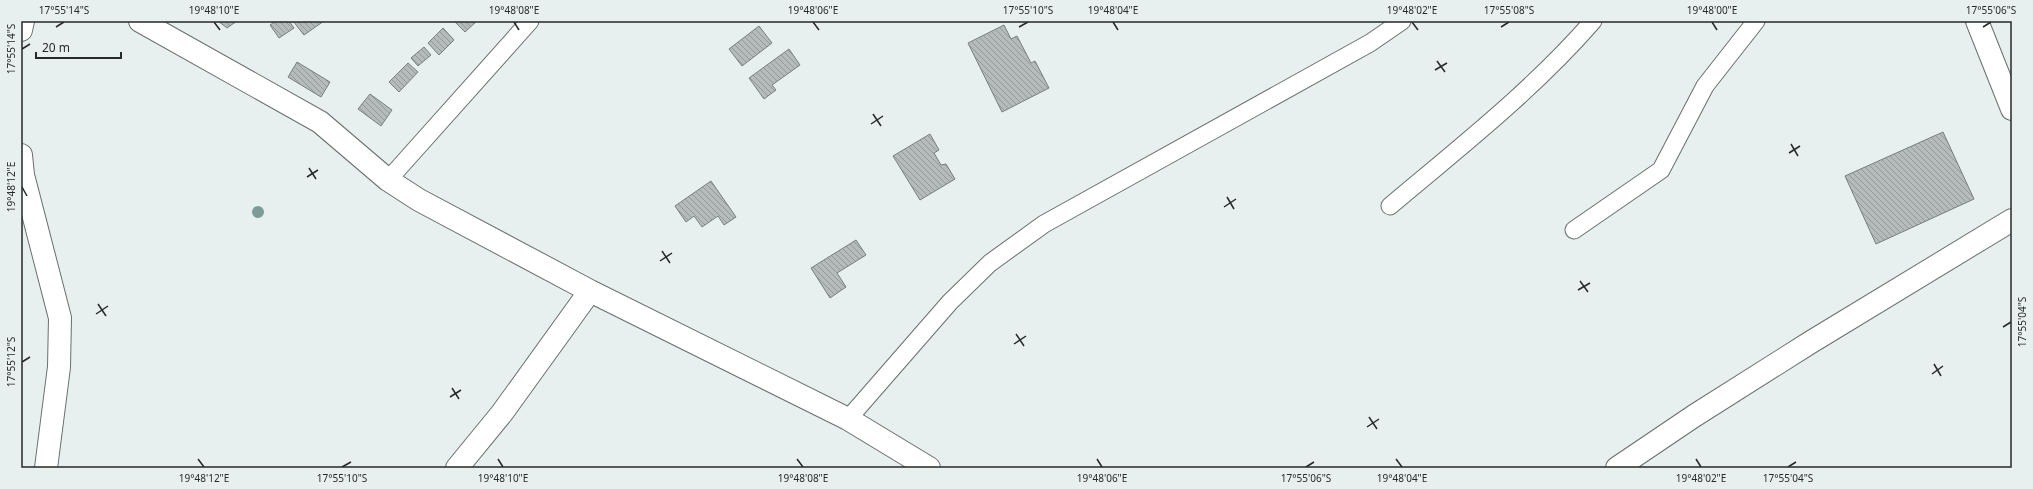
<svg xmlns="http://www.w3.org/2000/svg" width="2033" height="489" font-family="'Noto Sans',sans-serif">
	<defs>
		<pattern id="building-back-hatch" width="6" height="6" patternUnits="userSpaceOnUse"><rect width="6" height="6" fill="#b4bcbb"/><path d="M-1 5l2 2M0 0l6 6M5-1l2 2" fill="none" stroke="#929998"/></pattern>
	</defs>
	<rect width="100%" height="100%" fill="#e7f0ee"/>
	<path fill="url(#building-back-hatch)" stroke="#777f7d" d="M218,21H237L227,28Z
		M276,21H289L294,28L279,38L270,25Z
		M293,21H324L304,35Z
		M454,21H477L465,32Z
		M1004,25L1011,39L1017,36L1031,63L1035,61L1049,88L1002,112L968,43Z
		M759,26L772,43L742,66L729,49Z
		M443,28L454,40L439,55L428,43Z
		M424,47L431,55L418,66L411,58Z
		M789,49L800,65L772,85L776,90L764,99L749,78Z
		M297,62L330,82L321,97L288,77Z
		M408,63L418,72L399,92L389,82Z
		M370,94L392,110L381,126L358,109Z
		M1943,132L1974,199L1876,244L1845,176Z
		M930,134L939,150L934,153L941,165L946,164L955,179L920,200L893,156Z
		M711,181L736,217L724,225L718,216L702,227L694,216L686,222L675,206Z
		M856,240L866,255L837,273L846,287L830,298L811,268Z"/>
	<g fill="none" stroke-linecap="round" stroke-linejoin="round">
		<defs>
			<path id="service" d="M388,180L530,21
				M1390,206C1460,147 1533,90 1593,21
				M1574,230L1661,170L1705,86L1756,21
				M848,419L950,302L990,263L1044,224L1370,43L1402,21"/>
			<path id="minor" d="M140,21L320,122L388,180L419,200L590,291L848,419L929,468
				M21,30L23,21
				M21,155L23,175L60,318L59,367L46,468
				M457,468L502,413L590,291
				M1617,468L1694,416L1811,342L2012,220"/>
			<path id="tertiary" d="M1977,21L2012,109"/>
		</defs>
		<use href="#service" stroke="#68706e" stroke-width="19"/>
		<use href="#minor" stroke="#68706e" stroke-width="24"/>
		<use href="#tertiary" stroke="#68706e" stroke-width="24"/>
		<use href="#service" stroke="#fff" stroke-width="17"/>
		<use href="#minor" stroke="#fff" stroke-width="22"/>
		<use href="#tertiary" stroke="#fff" stroke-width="22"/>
	</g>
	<circle fill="#7b9c97" cx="258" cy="212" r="6"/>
	<path fill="none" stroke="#262929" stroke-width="1.5" d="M214,22L220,30M514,22L519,30M813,22L819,30M1113,22L1118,30M1412,22L1418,30M1712,22L1717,30M56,27L64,22M1019,27L1028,22M1501,27L1509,22M1983,27L1991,22M22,49L30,44M1437,61L1445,72M1435,70L1447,63M873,114L881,126M871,124L883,116M1791,144L1798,156M1789,153L1800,146M309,168L316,179M307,177L318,170M22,187L27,196M1227,197L1234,209M1224,207L1236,199M662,251L670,263M660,261L672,253M1580,281L1588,292M1578,290L1590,283M98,304L106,316M96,314L108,306M2003,327L2011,322M1016,334L1024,346M1014,344L1026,336M22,362L30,357M1934,364L1941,376M1932,374L1943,366M452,388L459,399M450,397L461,390M1369,417L1377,429M1367,427L1379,419M198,459L204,467M498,459L503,467M797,459L803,467M1097,459L1102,467M1396,459L1402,467M1696,459L1701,467M342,467L351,462M1306,467L1314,462M1788,467L1796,462"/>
	<rect width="2033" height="489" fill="none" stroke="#e7f0ee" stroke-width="44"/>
	<path d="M36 52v6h85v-6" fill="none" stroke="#262929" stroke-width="2"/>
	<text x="42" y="52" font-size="12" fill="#262929" stroke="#e7f0ee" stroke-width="3" paint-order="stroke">20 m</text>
	<rect x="22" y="22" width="1989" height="445" fill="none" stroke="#262929" stroke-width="1.5"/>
	<g font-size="10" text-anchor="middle" fill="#262929">
		<text x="64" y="14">17°55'14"S</text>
		<text x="214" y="14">19°48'10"E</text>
		<text x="514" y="14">19°48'08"E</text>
		<text x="813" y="14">19°48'06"E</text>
		<text x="1028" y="14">17°55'10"S</text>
		<text x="1113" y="14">19°48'04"E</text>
		<text x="1412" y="14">19°48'02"E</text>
		<text x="1509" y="14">17°55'08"S</text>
		<text x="1712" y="14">19°48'00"E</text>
		<text x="1991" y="14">17°55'06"S</text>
		<text transform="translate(11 49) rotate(-90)" y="4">17°55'14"S</text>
		<text transform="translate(11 187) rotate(-90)" y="4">19°48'12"E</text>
		<text transform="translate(2022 322) rotate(-90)" y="4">17°55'04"S</text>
		<text transform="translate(11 362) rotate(-90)" y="4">17°55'12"S</text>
		<text x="204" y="482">19°48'12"E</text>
		<text x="342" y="482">17°55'10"S</text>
		<text x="503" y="482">19°48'10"E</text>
		<text x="803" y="482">19°48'08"E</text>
		<text x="1102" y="482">19°48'06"E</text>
		<text x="1306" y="482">17°55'06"S</text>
		<text x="1402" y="482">19°48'04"E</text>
		<text x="1701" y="482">19°48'02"E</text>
		<text x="1788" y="482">17°55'04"S</text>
	</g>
</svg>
